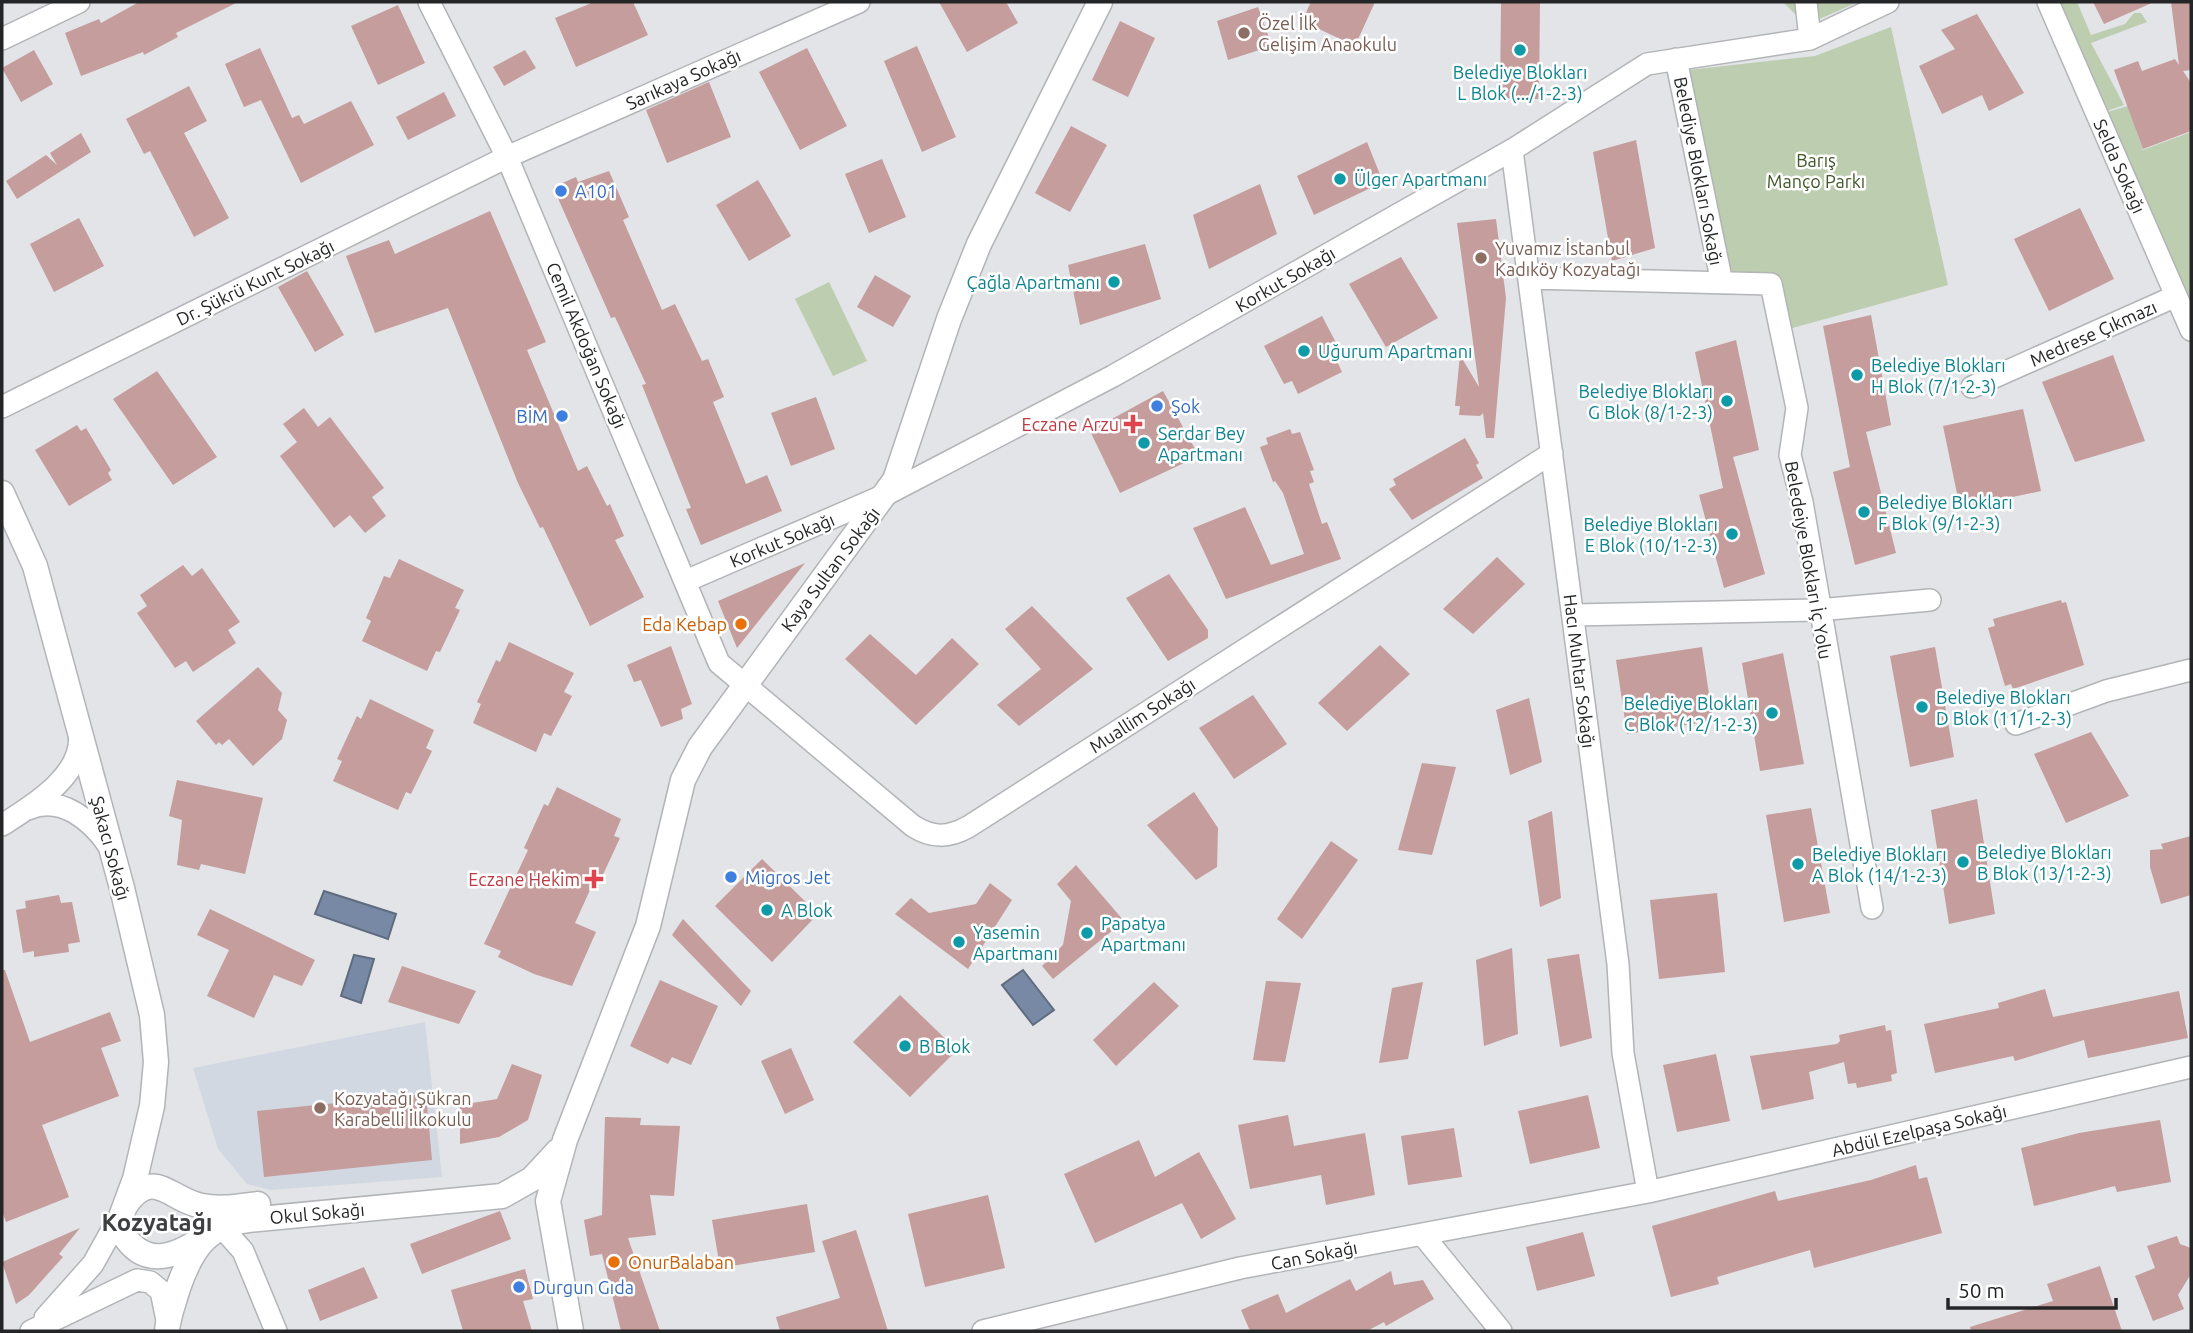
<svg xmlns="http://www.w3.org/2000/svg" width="2193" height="1333" font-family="Ubuntu,sans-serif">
	<rect width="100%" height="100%" fill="#e2e4e7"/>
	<path fill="#d1d8e1" d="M425,1022L442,1177L271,1190L247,1184L218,1149L193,1068Z"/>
	<path fill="#bdcdaf" d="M1783,2H1858L1806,25Z
		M2055,2H2077L2091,35L2125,24L2134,13H2141L2147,22L2091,43L2124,105L2104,112Z
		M1891,27L1948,285L1789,329L1778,277H1731L1688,70L1815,56Z
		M2128,106L2143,150L2191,132V305L2104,113Z
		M829,282L867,361L833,376L795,299Z"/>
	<path fill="#7889a5" stroke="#5f6b7f" stroke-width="2" d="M324,891L396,914L388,939L315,914Z
		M354,955L374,959L361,1003L341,996Z
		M1023,970L1054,1010L1033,1025L1002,985Z"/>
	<path fill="#c49d9c" d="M139,2H238L176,33L178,37L144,55L143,52L81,76L65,33L99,19L101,23Z
		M594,2H633L648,35L576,67L555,18Z
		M939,2H1006L1018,23L967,52Z
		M1311,2H1375L1355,46L1302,21Z
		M1501,2H1540L1539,99L1500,98Z
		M2093,2H2154L2104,24Z
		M2171,2H2191V70L2183,71L2191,83V131L2143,149L2114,70L2138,61L2142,71L2175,59L2179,65Z
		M398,5L425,63L378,85L351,26Z
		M1258,7L1272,46L1228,60L1217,21Z
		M1977,14L2024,93L1989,111L1982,95L1942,114L1919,66L1955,49L1941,30Z
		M1120,21L1155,38L1128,97L1092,80Z
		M917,46L956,137L922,152L884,61Z
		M260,48L292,118L299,115L304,124L351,101L374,145L301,183L261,100L244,107L225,64Z
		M807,48L847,126L800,150L759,72Z
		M34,50L53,84L21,102L2,68Z
		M525,50L536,68L504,86L493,67Z
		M709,82L731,137L667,163L646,110Z
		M189,86L207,121L184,133L229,218L194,237L150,151L144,154L126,119Z
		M444,92L456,116L408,140L396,117Z
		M1071,126L1107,145L1070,212L1035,193Z
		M81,133L91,152L17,199L6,181L46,155L57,165L50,153Z
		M1636,140L1655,248L1612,261L1593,152Z
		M1367,142L1383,182L1314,215L1297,176Z
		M882,159L906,217L869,233L845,174Z
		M609,171L629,217L623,220L662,310L675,304L702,361L708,359L724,397L713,402L746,484L767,475L782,511L701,545L686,509L691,508L642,385L646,384L615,317L611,318L553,187L576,177L578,182Z
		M758,180L791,236L749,261L716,205Z
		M1260,184L1277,234L1209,269L1193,215Z
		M2080,208L2114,279L2049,311L2014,239Z
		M490,211L546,342L527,350L578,471L587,466L607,506L610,504L624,536L615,540L644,597L590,626L543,527L540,528L518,483L448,308L375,333L346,256L389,240L395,254Z
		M79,218L104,266L54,292L30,244Z
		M1496,219L1506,298L1494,438H1486L1483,413L1480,416L1459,415L1460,406H1455L1460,355L1479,387L1457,223Z
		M1145,244L1161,299L1080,325L1068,265Z
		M1401,257L1438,318L1386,347L1349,284Z
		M307,271L344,335L315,352L278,287Z
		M875,275L911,296L893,327L857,307Z
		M1871,315L1891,425L1866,432L1896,553L1855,565L1833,472L1850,467L1823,326Z
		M1322,316L1343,356L1336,359L1342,372L1298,394L1292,381L1284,384L1264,346Z
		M1736,340L1759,450L1733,457L1765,574L1724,588L1699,495L1723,488L1695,352Z
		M2113,355L2145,441L2075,462L2042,382Z
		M157,371L217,457L173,485L113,399Z
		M1163,391L1199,456L1120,493L1090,431Z
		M816,397L835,449L791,466L771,413Z
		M304,408L318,427L330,417L384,488L372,497L386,516L365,533L350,515L334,528L280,456L297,442L283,424Z
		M2023,409L2041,491L1960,508L1943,426Z
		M77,425L81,431L86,428L111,470L108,473L112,480L69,506L35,450Z
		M1290,429L1292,434L1300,432L1314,470L1310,471L1314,482L1309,484L1322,524L1327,522L1341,559L1226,599L1193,528L1245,507L1271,565L1304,554L1283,493L1275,481L1273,482L1260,447L1268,444L1266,438Z
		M1465,438L1479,463L1476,465L1483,478L1412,520L1389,489L1396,485L1393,479Z
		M1497,557L1525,584L1473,634L1443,609Z
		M399,559L464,590L455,608L460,610L440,652L436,651L427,671L362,641L371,621L366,618L384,576L390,578Z
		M805,563L737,648L718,601Z
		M183,565L192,576L202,568L240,622L228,630L236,643L193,672L186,661L175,668L137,613L147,606L140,595Z
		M1169,574L1208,630V638L1168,661L1126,598Z
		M2061,600L2062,603L2066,602L2084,665L2013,689L2011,684L2005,686L1988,628L1995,626L1993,619Z
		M1032,606L1093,669L1019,726L997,705L1041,669L1005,629Z
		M870,634L916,675L952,638L979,664L916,725L845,659Z
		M509,642L574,673L564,692L572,696L551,736L544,733L536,752L473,723L481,704L477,702L496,660L500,662Z
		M1380,645L1410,674L1347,731L1318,703Z
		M671,646L692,704L681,709L683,719L661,727L641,680L634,682L627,665Z
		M1702,647L1713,721L1627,734L1616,660Z
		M1935,647L1954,757L1910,767L1890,656Z
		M1783,653L1804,764L1760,771L1742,663Z
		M258,667L282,693L278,710L287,720L282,739L253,766L229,739L222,745L219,742L216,745L196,721Z
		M1253,695L1287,744L1234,779L1199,728Z
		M1529,698L1542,762L1510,775L1496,710Z
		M370,699L434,730L426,748L432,751L411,794L406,792L398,810L333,781L342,761L337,759L357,716L361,719Z
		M2091,732L2129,796L2066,823L2034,754Z
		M1422,763L1456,767L1432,855L1398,850Z
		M177,780L263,798L245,874L201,864L199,870L177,865L182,820L169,816Z
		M557,787L621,819L614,836L620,838L600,881L595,879L575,923L596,932L572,986L534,974L498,957L501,951L484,944L528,850L524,848L544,804L548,806Z
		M1194,792L1218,828L1217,867L1196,880L1147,825Z
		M1977,799L1995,914L1949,924L1931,810Z
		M1811,808L1830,913L1784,922L1766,815Z
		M1552,811L1561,898L1540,907L1528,821Z
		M2191,836V895L2161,904L2150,867V850L2163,849L2161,844Z
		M1331,841L1358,860L1302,939L1277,919Z
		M762,859L818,914L772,962L715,906Z
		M1076,865L1124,921L1053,979L1042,966L1063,945L1071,901L1057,884Z
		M990,883L1012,900L968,969L895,914L911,898L929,913L976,904Z
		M1717,893L1725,972L1659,979L1650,900Z
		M59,895L61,903L72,902L80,942L68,944L69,952L34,957V951L23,953L16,910L26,908L25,901Z
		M210,909L315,960L302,986L274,975L254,1018L207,996L229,950L197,935Z
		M683,919L751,991L741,1006L672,935Z
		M1512,948L1518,1034L1484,1046L1476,960Z
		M1579,954L1592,1038L1560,1047L1547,959Z
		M402,966L476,991L459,1024L388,1002Z
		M2,970H5L30,1042L110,1012L121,1041L101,1048L119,1096L42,1125L69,1197L6,1222L2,1211Z
		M660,980L718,1006L691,1065L672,1057L668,1064L630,1046Z
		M1266,981L1301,983L1285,1062L1253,1060Z
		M1154,982L1179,1006L1116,1066L1093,1040Z
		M1423,982L1408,1059L1379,1063L1392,988Z
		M2045,989L2053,1017L2179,991L2188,1038L2088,1058L2084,1040L2015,1061L2013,1056L1935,1073L1924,1024L1999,1008L1998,1003Z
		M900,995L957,1050L910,1097L853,1042Z
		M1885,1025L1886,1031L1891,1030L1897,1073L1891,1075L1892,1081L1857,1088L1856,1083L1848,1084L1844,1062L1809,1072L1814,1099L1762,1110L1750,1056L1837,1044L1840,1041L1839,1035Z
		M791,1048L814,1100L785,1114L761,1061Z
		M1716,1054L1730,1121L1677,1132L1663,1065Z
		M512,1064L542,1075L528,1120L499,1137L460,1144V1105L497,1099Z
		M426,1094L432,1160L264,1177L257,1111Z
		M1588,1095L1600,1148L1530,1164L1518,1111Z
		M1288,1115L1294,1146L1365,1133L1375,1195L1326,1205L1321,1175L1250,1189L1238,1125Z
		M605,1117L641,1118L640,1125L680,1126L674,1196L650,1195L656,1235L628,1238L660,1331H621L602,1254L590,1256L584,1220L602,1215Z
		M2160,1120L2171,1182L2117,1192L2115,1186L2034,1206L2021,1148L2079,1133Z
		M1454,1128L1462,1177L1408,1185L1401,1136Z
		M1139,1140L1155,1177L1199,1152L1236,1219L1201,1239L1182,1203L1095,1243L1064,1174Z
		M1916,1165L1919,1179L1927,1177L1942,1233L1814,1268L1810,1250L1717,1277L1719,1284L1671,1297L1652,1226L1775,1191L1778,1201L1871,1180Z
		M988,1195L1005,1268L925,1287L908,1214Z
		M807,1204L815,1252L720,1268L712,1220Z
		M500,1211L511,1239L422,1274L410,1244Z
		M80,1228L59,1254L63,1257L29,1295L16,1304L2,1262Z
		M856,1230L888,1331H780L776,1317L840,1298L822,1241Z
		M1583,1232L1595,1276L1537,1291L1526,1247Z
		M2177,1236L2180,1244L2191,1248V1274L2178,1295L2184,1309L2153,1321L2135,1276L2155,1268L2147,1246Z
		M2100,1266L2122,1331H1971L1970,1327L2053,1301L2047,1284Z
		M364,1267L378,1298L320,1321L308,1290Z
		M525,1269L533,1299L523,1301L532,1331H463L451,1290Z
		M1391,1271L1394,1285L1423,1280L1434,1299L1386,1326L1384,1322L1367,1331H1250L1241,1310L1278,1294L1286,1313L1350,1279L1356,1291Z"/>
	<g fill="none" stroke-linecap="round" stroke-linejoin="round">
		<defs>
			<path id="minor" d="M429,2L507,157L719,663L913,826C932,838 948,838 968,827L1552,453
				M1806,2L1810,39
				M2048,2L2191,330
				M2,39L79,2
				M1676,59L1722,283
				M1512,150L1618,964L1623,1053L1648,1192
				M1529,278L1771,284L1797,408L1790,455L1802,502L1872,908
				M1972,387L2176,296
				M2,407L507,157L859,2
				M686,581L885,495L1113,376L1512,150L1647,64L1810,39L1888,2
				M1573,615L1818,610L1930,600
				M2016,724L2106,691L2191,670
				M28,809C61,794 92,821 109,846
				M2,825C32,806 86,774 79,732
				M212,1231H225L243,1251L276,1331
				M1422,1234L1501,1331
				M45,1318L93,1264L122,1212
				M31,1331L137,1280L150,1282L161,1291L167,1320
				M983,1331L1240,1268L1648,1192L2191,1067"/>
			<path id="tertiary" d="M2,493L35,566L122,888L152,1015L156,1062L152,1106L135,1179L122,1214V1232C145,1272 180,1255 208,1234
				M125,1206C153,1165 171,1201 202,1206C221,1210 240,1206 258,1204
				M167,1331C168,1317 174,1302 178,1288C191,1251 206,1225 248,1220L502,1196L532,1179L558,1151
				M571,1331L548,1201L565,1140L648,926L683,780L700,747L895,480L949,319L979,244L1100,2"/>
		</defs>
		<use href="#minor" stroke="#b2b4b7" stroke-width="24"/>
		<use href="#tertiary" stroke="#b2b4b7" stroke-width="27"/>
		<use href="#minor" stroke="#fff" stroke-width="21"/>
		<use href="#tertiary" stroke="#fff" stroke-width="24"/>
	</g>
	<g fill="#8d6e63" stroke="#fff" stroke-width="2.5">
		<circle cx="1244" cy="33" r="7"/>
		<circle cx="1481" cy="258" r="7"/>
		<circle cx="320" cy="1108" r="7"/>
	</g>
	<g fill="#0f9aa8" stroke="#fff" stroke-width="2.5">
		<circle cx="1520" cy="50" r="7"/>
		<circle cx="1340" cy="179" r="7"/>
		<circle cx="1114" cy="282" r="7"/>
		<circle cx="1304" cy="351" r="7"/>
		<circle cx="1857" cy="375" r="7"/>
		<circle cx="1727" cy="401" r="7"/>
		<circle cx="1144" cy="443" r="7"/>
		<circle cx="1864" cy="512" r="7"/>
		<circle cx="1732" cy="534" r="7"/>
		<circle cx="1922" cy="707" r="7"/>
		<circle cx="1772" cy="713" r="7"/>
		<circle cx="1963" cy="862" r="7"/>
		<circle cx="1798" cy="864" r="7"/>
		<circle cx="767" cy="910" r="7"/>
		<circle cx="1087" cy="933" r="7"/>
		<circle cx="959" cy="942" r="7"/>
		<circle cx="905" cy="1046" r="7"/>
	</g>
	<g fill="#3f7fe0" stroke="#fff" stroke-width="2.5">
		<circle cx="561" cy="191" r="7"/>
		<circle cx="1157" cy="406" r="7"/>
		<circle cx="562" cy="416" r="7"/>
		<circle cx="731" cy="877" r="7"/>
		<circle cx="519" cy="1287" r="7"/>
	</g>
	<g fill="#e0444e" stroke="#fff" stroke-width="2.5">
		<path d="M1129.5 413.5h7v7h7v7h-7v7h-7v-7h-7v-7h7z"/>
		<path d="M590.5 868.5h7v7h7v7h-7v7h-7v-7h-7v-7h7z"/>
	</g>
	<g fill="#e8710a" stroke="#fff" stroke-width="2.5">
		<circle cx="741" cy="624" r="7"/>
		<circle cx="614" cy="1262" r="7"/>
	</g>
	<g text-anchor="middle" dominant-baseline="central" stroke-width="5" stroke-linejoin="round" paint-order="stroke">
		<g font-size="18" fill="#785e54" stroke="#fff" text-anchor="start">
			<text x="1258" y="23">Özel İlk<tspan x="1258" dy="21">Gelişim Anaokulu</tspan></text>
			<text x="1495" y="248">Yuvamız İstanbul<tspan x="1495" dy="21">Kadıköy Kozyatağı</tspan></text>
			<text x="334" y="1098">Kozyatağı Şükran<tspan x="334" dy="21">Karabelli İlkokulu</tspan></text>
		</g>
		<g font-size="18" fill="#0d838f" stroke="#fff" text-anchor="start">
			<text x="1520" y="72" text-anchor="middle">Belediye Blokları<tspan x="1520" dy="21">L Blok (.../1-2-3)</tspan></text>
			<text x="1354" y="179">Ülger Apartmanı</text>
			<text x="1100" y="282" text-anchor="end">Çağla Apartmanı</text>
			<text x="1318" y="351">Uğurum Apartmanı</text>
			<text x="1871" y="365">Belediye Blokları<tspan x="1871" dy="21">H Blok (7/1-2-3)</tspan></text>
			<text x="1713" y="391" text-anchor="end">Belediye Blokları<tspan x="1713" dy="21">G Blok (8/1-2-3)</tspan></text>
			<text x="1158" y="433">Serdar Bey<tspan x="1158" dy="21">Apartmanı</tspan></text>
			<text x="1878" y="502">Belediye Blokları<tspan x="1878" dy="21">F Blok (9/1-2-3)</tspan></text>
			<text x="1718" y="524" text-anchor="end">Belediye Blokları<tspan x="1718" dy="21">E Blok (10/1-2-3)</tspan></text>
			<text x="1936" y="697">Belediye Blokları<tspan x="1936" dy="21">D Blok (11/1-2-3)</tspan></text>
			<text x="1758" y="703" text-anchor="end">Belediye Blokları<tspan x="1758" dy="21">C Blok (12/1-2-3)</tspan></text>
			<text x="1977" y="852">Belediye Blokları<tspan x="1977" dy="21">B Blok (13/1-2-3)</tspan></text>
			<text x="1812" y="854">Belediye Blokları<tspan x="1812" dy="21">A Blok (14/1-2-3)</tspan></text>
			<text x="781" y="910">A Blok</text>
			<text x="1101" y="923">Papatya<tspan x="1101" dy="21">Apartmanı</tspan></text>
			<text x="973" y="932">Yasemin<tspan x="973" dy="21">Apartmanı</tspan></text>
			<text x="919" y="1046">B Blok</text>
		</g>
		<g font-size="18" fill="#242526" stroke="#fff">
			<text transform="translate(683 79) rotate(-24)">Sarıkaya Sokağı</text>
			<text transform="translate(2120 166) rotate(66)">Selda Sokağı</text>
			<text transform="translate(1699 171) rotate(79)">Belediye Blokları Sokağı</text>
			<text transform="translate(1285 279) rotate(-30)">Korkut Sokağı</text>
			<text transform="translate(255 282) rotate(-26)">Dr. Şükrü Kunt Sokağı</text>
			<text transform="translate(2093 333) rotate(-24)">Medrese Çıkmazı</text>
			<text transform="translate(587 345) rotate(67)">Cemil Akdoğan Sokağı</text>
			<text transform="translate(782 540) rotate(-23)">Korkut Sokağı</text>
			<text transform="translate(1809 560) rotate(80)">Beledeiye Blokları İç Yolu</text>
			<text transform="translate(830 569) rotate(-53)">Kaya Sultan Sokağı</text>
			<text transform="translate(1580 671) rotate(83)">Hacı Muhtar Sokağı</text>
			<text transform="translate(1142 715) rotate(-33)">Muallim Sokağı</text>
			<text transform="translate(111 848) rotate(75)">Şakacı Sokağı</text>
			<text transform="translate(1919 1130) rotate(-13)">Abdül Ezelpaşa Sokağı</text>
			<text transform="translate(317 1213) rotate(-5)">Okul Sokağı</text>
			<text transform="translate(1314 1255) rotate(-11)">Can Sokağı</text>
		</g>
		<g font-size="18" fill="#405728" stroke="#fff">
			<text x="1816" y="160">Barış<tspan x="1816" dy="21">Manço Parkı</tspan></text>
		</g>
		<g font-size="18" fill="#366cbe" stroke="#fff" text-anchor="start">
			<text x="575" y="191">A101</text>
			<text x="1171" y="406">Şok</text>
			<text x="548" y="416" text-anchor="end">BİM</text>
			<text x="745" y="877">Migros Jet</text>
			<text x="533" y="1287">Durgun Gıda</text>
		</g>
		<g font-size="18" fill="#be3a42" stroke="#fff" text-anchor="end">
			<text x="1119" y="424">Eczane Arzu</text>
			<text x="580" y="879">Eczane Hekim</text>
		</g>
		<g font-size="18" fill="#c56008" stroke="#fff" text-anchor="end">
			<text x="727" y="624">Eda Kebap</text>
			<text x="628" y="1262" text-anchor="start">OnurBalaban</text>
		</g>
		<g font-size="24" font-weight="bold" fill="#3d3f41" stroke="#fff">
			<text x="157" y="1222">Kozyatağı</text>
		</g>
	</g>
	<rect width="2193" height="1333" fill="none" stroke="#242526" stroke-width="7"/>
	<path d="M1948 1298v10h168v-10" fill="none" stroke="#242526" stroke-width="3.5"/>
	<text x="1958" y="1298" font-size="21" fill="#242526" stroke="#ffffff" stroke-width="5" paint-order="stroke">50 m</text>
</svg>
